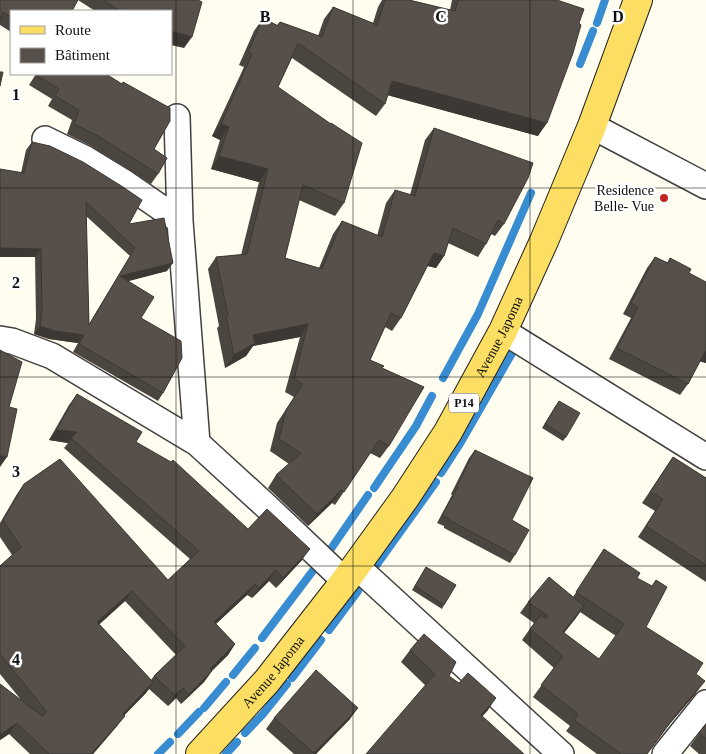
<svg xmlns="http://www.w3.org/2000/svg" width="706" height="754" font-family="Georgia,serif">
	<rect width="100%" height="100%" fill="#fffdf0"/>
	<g fill="none" stroke-linecap="round" stroke-linejoin="round">
		<path stroke="#388cd1" stroke-width="8" d="M597,23L605,0
			M580,64L593,31
			M443,378L478,314L531,193
			M441,473L461,442L515,348
			M374,488L416,426L432,396
			M328,553L368,495
			M373,570L436,482
			M329,630L358,591
			M262,638L315,568
			M233,675L255,648
			M292,678L321,640
			M204,708L226,682
			M245,733L263,714L287,684
			M178,734L199,712
			M158,754L170,742
			M226,754L237,742"/>
		<defs>
			<path id="street" d="M177,117L180,221L197,443
				M592,126L706,186
				M45,139L84,158L125,183L180,221
				M503,331L706,457
				M0,339L12,341L52,356L197,443L266,506L345,581
				M356,566L561,754
				M665,754L706,703"/>
			<g id="primary">
				<path id="s1" d="M200,754L267,681L345,581L405,498L448,432L503,331L544,241L592,126L638,0"/>
			</g>
		</defs>
		<use href="#street" stroke="#414141" stroke-width="28"/>
		<use href="#primary" stroke="#1f1f1f" stroke-width="30"/>
		<use href="#street" stroke="#fff" stroke-width="25"/>
		<use href="#primary" stroke="#fcde63" stroke-width="28"/>
	</g>
	<path fill="#4b4540" fill-rule="evenodd" d="M0,0L11,11V32L0,25Z
		M78,0H198L184,48L171,11H95Z
		M382,0H409L450,10L452,0H557L538,136L388,95L385,104L376,116L292,58L278,87L344,203L335,216L299,200L285,258L319,268L333,234L342,221L377,236L386,203L395,190L410,195L425,140L434,128L504,224L495,236L491,234L486,244L478,257L448,243L444,256L436,268L427,266L401,318L392,331L385,327L370,360L382,368L389,446L380,458L370,453L335,505L332,503L308,526L268,488L276,475L289,464L270,451L277,423L294,397L285,392L300,337L253,346L246,356L225,368L217,328L219,326L208,269L216,257L241,255L259,182L211,169L220,140L212,136L244,67L239,65L254,31L263,18L277,25L280,22L318,36L324,19L333,7L373,23L378,7Z
		M36,74H106L154,149L158,174L151,184L91,146L67,134L72,120L48,106L52,99L29,85Z
		M32,142L129,224L167,271L127,281L141,318L163,393L158,401L73,352L78,343L49,339L34,334L36,319L35,257H0V169L21,173L26,150ZM86,216L130,256L89,324Z
		M655,257L667,263L670,258L689,273L706,363L700,361L688,384L680,395L609,359L631,318L623,314L647,268Z
		M77,394L136,442L248,529L302,560L276,588L269,581L252,598L247,595L216,624L235,644L228,655L212,671L204,682L181,704L176,698L168,706L149,689L146,693L124,715L117,726L93,754H30L9,734L0,740V684L22,701L0,674V566L12,555L0,537V523L17,494L24,484L168,580L190,559L64,448L68,443L49,440L69,405ZM125,601L176,655L154,676L151,680L99,624Z
		M556,405L566,437L563,441L542,428Z
		M475,450L512,520L515,555L510,563L444,528V526L437,523L452,495L451,494L469,458Z
		M673,457L706,478V582L638,537L655,511L642,503Z
		M604,549L637,578L646,627L696,674V693L667,727L647,754H597L566,731L570,726L533,697L554,668L522,640L534,623L520,613L528,602L573,597ZM580,612L616,636L599,659L564,633Z
		M426,567L444,605L442,609L412,590Z
		M410,650L449,676L488,710L482,716L425,685L401,662Z
		M274,718L350,719L316,754H294L266,729Z
		M706,724V754H699L690,746Z"/>
	<path fill="#3d3834" d="M171,31L192,37L184,48L171,45Z
		M392,81L547,123L538,136L383,94Z
		M221,124L229,127L220,140L212,136Z
		M219,156L268,169L259,182L211,169Z
		M0,248L41,249L35,257H0Z
		M434,253L444,256L436,268L425,265Z
		M173,263L167,271L114,285L120,276Z
		M308,324L300,337L253,346L246,356L225,368L234,355L253,335Z
		M40,326L84,335L78,343L49,339L34,334Z
		M706,350V363L698,361Z
		M56,430L77,432L71,438L68,443L49,440Z
		M0,455L7,457L0,467Z
		M341,490L332,503L308,526L317,514Z
		M310,549L302,560L276,588L283,578Z
		M276,570L269,581L252,598L259,588Z
		M255,584L247,595L207,632L214,622Z
		M132,591L125,601L90,633L97,622Z
		M584,606L576,618L555,644L563,632Z
		M235,644L228,655L202,680L210,669Z
		M212,671L204,682L181,704L189,694Z
		M705,681L696,693L667,727L647,754L675,716Z
		M153,682L146,693L115,725L123,714Z
		M183,688L176,698L168,706L175,695Z
		M496,698L488,710L472,728L481,715Z
		M358,708L350,719L316,754H313Z
		M125,716L117,726L93,754H91Z
		M17,723L9,734L0,740V735Z"/>
	<path fill="#57504a" stroke="#3d3834" fill-rule="evenodd" d="M0,0H78L72,11H11V17L3,12L0,21Z
		M103,0H198L202,2L192,37L171,31V11H120Z
		M385,0H409L455,11L458,0H557L584,9L579,23L581,25L573,53L547,123L392,81L385,104L298,43L278,87L331,124V123L362,143L344,203L303,185L285,258L322,269L342,221L382,237L395,190L415,196L434,128L533,163L528,178L504,224L498,220L486,244L453,228L444,256L434,253L401,318L391,313L370,360L384,366L382,368L424,387L389,446L379,440L344,492L341,490L317,514L276,475L301,453L279,439L286,410L303,384L294,379L308,324L253,335L255,343L234,355L226,316L228,315L216,257L247,254L268,169L219,156L229,127L221,124L252,54L248,52L263,18L278,26L280,22L322,37L333,7L377,25Z
		M0,72H3L0,86Z
		M37,74H106L122,84L123,82L170,108V121L154,149L167,158L158,174L98,136L74,124L79,110L55,96L59,89L36,75Z
		M32,142L50,146L83,162L123,187L142,200L129,224L164,218L173,263L120,276L154,297L141,318L181,341L182,358L163,393L79,344L84,335L55,331L40,326L42,311L41,249L0,248V169L24,173ZM86,202L135,248L89,325Z
		M655,257L668,263L670,258L691,269L689,273L706,282V350L688,384L617,348L638,307L631,303Z
		M0,350L22,362L9,407L17,409L7,457L0,455Z
		M77,394L142,432L136,442L171,462L173,460L248,529L267,509L310,549L283,578L276,570L259,588L255,584L214,622L235,644L210,669L212,671L189,694L183,688L175,695L154,676L185,646L132,591L97,622L153,682L123,714L125,716L91,754H49L17,723L0,735V684L42,716L47,712L0,654V566L21,547L3,520L24,484L60,459L168,580L199,551L71,438L77,432L56,430Z
		M559,401L580,413L566,437L545,424Z
		M475,450L533,478L512,520L529,530L515,555L449,520L450,519L442,515L458,487L457,486Z
		M673,457L706,478V565L646,526L663,499L650,492Z
		M604,549L640,573L637,578L652,586L656,580L667,587L646,627L703,663L696,674L705,681L675,716L647,754H621L574,720L578,714L541,685L563,656L530,629L541,615L545,619L548,616L528,602L549,577L584,606L563,632L599,659L624,624L576,592Z
		M426,567L456,585L444,605L415,586Z
		M424,634L456,662L449,676L459,683L468,673L496,698L481,715L524,754H366L435,674L410,650Z
		M316,670L358,708L314,753L274,718Z
		M706,724V739L699,733Z"/>
	<path fill="none" stroke="#0e0e0e" stroke-width="1" stroke-opacity="0.55" d="M176,0V754M353,0V754M530,0V754M0,188H706M0,377H706M0,566H706"/>
	<circle fill="#c32322" stroke="#fff" stroke-width="2" cx="664" cy="198" r="5"/>
	<g text-anchor="middle" dominant-baseline="central" stroke-width="5" stroke-linejoin="round" paint-order="stroke">
		<rect fill="#fff" stroke="#565656" stroke-width="1" x="449" y="393.5" width="30" height="19" rx="4"/>
		<g font-size="12" font-weight="bold" fill="#0e0e0e">
			<text x="464" y="403">P14</text>
		</g>
		<g font-size="14" fill="#0e0e0e" stroke="#fff" text-anchor="end">
			<text x="654" y="190">Residence<tspan x="654" dy="16">Belle- Vue</tspan></text>
		</g>
		<g font-size="14" fill="#0e0e0e" stroke="#fff">
			<text stroke="none"><textPath href="#s1" startOffset="515">Avenue Japoma</textPath></text>
			<text stroke="none"><textPath href="#s1" startOffset="110">Avenue Japoma</textPath></text>
		</g>
	</g>
	<g font-size="16" text-anchor="middle" font-weight="bold" fill="#0e0e0e" stroke="#fff" stroke-width="5" stroke-linejoin="round" paint-order="stroke">
		<text x="265" y="22">B</text>
		<text x="441" y="22">C</text>
		<text x="618" y="22">D</text>
		<text x="16" y="100">1</text>
		<text x="16" y="288">2</text>
		<text x="16" y="477">3</text>
		<text x="16" y="665">4</text>
	</g>
	<rect x="10" y="10" width="162" height="65" fill="#ffffff" stroke="#9f9f9f"/>
	<rect x="20" y="26" width="25" height="8" fill="#fcde63" stroke="#9f9f9f"/>
	<text x="55" y="35" font-size="15" fill="#0e0e0e">Route</text>
	<rect x="20" y="48" width="25" height="15" fill="#57504a" stroke="#9f9f9f"/>
	<text x="55" y="60" font-size="15" fill="#0e0e0e">Bâtiment</text>
</svg>
